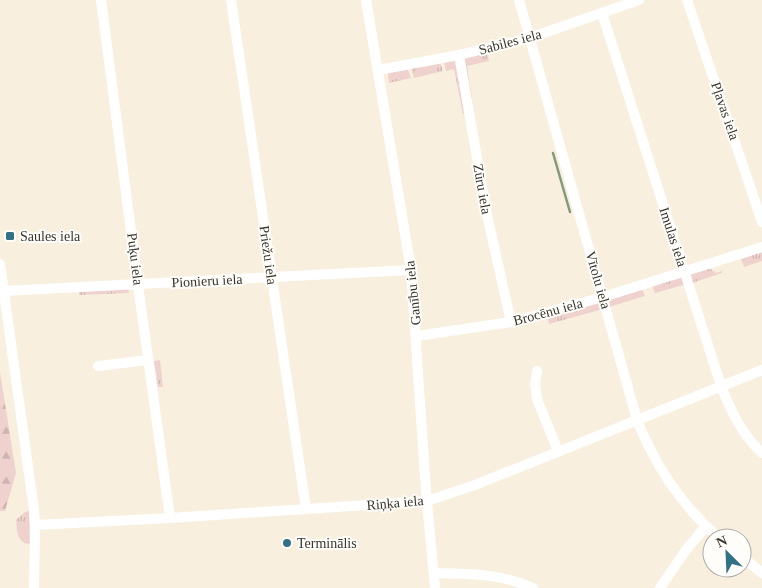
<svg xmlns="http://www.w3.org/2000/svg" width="762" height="588" font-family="Georgia,serif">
	<defs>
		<pattern id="grass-tufts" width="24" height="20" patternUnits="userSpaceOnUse" patternTransform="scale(1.25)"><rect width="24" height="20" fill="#efd2ce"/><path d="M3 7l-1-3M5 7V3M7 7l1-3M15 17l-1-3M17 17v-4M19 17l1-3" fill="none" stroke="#ceb5b1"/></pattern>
		<pattern id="forest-firs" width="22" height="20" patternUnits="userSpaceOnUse" patternTransform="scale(1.25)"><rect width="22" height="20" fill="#efd2ce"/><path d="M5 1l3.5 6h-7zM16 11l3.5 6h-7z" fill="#ceb5b1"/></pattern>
	</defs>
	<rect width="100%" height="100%" fill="#f8efde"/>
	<path fill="url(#grass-tufts)" d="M487,52L489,61L467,66L477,133L464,58Z
		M454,60L457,62L467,114H463L454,69L446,71L444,61Z
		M440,62L443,71L414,78L411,67Z
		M407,68L411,78L389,83L388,73Z
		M762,252V261L744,267L741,259Z
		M709,268L716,273L722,271V273L692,283L691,274Z
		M680,277L683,278L687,284L655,293L652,285Z
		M128,288L129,293L79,295V290Z
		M642,289L645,296L609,307L608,298Z
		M600,302L603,309L549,324L547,316Z
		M160,360L163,387H158L154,361Z
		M29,511L30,544C17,543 17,531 16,520L25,512Z"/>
	<path fill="url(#forest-firs)" d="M0,372L16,473L5,511H0Z"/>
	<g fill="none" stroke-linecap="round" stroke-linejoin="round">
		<path stroke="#839a7c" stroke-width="2.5" d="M553,153L570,212"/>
		<path stroke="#fff" stroke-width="10" d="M101,0L138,285L170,518
			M231,0L306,509
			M366,0L411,270L426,491L435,588
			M519,0L637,420C655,465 682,506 719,538
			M687,0L762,222
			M602,13L721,386C731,411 742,435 762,453
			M459,55L487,215L511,322
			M378,70L459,55L529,38L639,0
			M0,264L34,510L35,525L34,588
			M3,291L411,270
			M417,336L511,322L603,297L762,247
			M98,366L148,360
			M537,371L535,384L537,399L558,451
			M35,525L170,518L427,501L475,485L762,370
			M742,557L762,573
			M434,573C469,574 500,573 533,588
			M660,588L686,550L706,526"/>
	</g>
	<g fill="#317185" stroke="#fffdfa" stroke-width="2">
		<rect x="5" y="231" width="10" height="10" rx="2.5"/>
		<circle cx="287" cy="543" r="5"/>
	</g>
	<g text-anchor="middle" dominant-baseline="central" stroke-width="4" stroke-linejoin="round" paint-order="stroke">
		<g font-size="14" fill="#38352e" stroke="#fffdfa">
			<text transform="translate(510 42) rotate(-15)">Sabiles iela</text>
			<text transform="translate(725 111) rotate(71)">Pļavas iela</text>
			<text transform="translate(482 189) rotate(80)">Zūru iela</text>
			<text transform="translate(673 237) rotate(72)">Imulas iela</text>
			<text transform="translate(268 255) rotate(82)">Priežu iela</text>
			<text transform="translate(135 259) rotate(83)">Puķu iela</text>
			<text transform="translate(598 280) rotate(74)">Vītolu iela</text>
			<text transform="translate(207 281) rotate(-3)">Pionieru iela</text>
			<text transform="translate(413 293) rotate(-96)">Ganību iela</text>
			<text transform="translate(548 312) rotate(-15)">Brocēnu iela</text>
			<text transform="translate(395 503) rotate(-5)">Riņķa iela</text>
		</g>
		<g font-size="14" fill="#38352e" stroke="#fffdfa" text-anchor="start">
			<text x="20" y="236">Saules iela</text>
			<text x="297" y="543">Terminālis</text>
		</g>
	</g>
	<g transform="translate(727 553) rotate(336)"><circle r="24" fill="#fffdfa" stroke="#afada8"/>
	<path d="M0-4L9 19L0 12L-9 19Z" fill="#317185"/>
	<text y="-8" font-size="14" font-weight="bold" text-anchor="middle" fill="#38352e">N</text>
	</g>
</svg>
